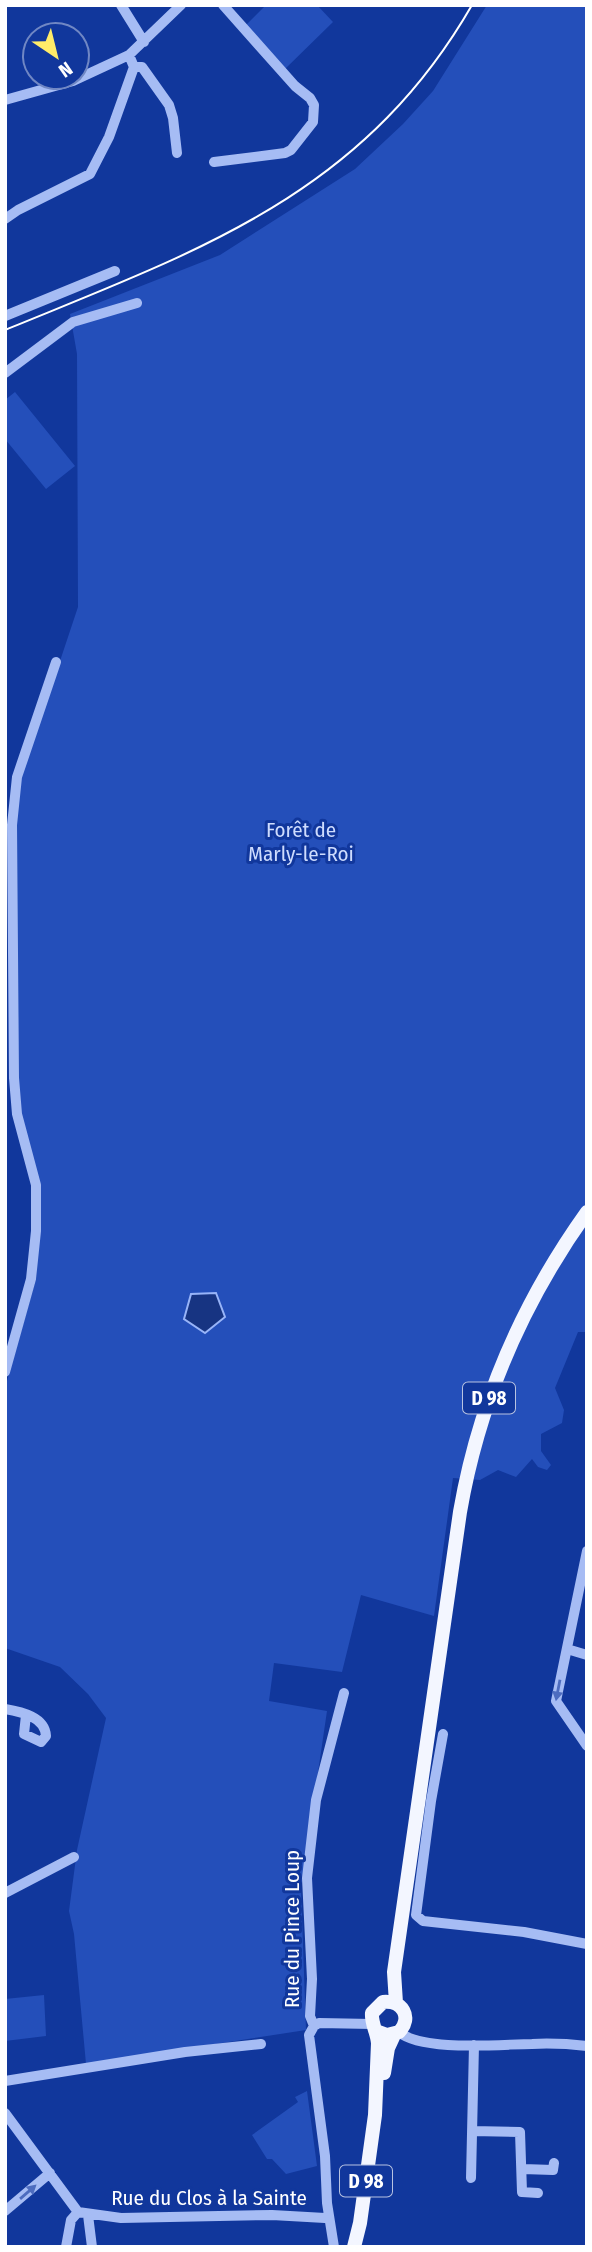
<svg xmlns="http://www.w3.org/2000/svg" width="592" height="2252" font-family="'Fira Sans Condensed',sans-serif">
	<rect width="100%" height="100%" fill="#11379c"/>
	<path fill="#244fba" d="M266,5H317L333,22L285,69L246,25Z
		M487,5H587V1332H578L555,1388L564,1410L562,1423L541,1434V1451L551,1465L547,1470L538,1467L532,1459L516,1477L498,1470L480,1480L453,1478L434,1616L361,1595L342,1672L274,1663L269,1701L327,1711L301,1888L306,2030L86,2064L74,1934L69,1911L77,1850L106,1718L88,1694L60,1667L5,1648V1388L36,1279L40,1191L19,1114L15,826L21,778L78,607L77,354L70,314L220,255L355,169L403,124L433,91Z
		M15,392L75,466L46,489L5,439V400Z
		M44,1995L46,2036L5,2041V1999Z
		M307,2091L317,2166L286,2174L272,2159H267L252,2135L298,2102L295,2097Z"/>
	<path fill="#173482" stroke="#98b4f8" stroke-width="2" d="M216,1293L225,1317L205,1333L184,1319L191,1294Z"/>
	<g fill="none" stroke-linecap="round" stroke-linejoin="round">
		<path stroke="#a6bcf4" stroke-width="10" d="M121,5L144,42
			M134,67H142L169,105L173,118L177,153
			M5,100L73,81L129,55L181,5
			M214,162L285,153L291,150L313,122L314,105L310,98L295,86L223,5
			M5,219L18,210L90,174L109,137L134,67L129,55
			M5,316L115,271
			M5,373L73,322L137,303
			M5,1372L31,1279L36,1231V1185L17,1114L14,1078L12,825L17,777L56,662
			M587,1551L556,1701L587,1746
			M567,1649L587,1655
			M5,1709C22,1712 45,1717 46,1736L41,1742L24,1734L26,1715
			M443,1734L431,1801L416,1915L423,1921L524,1932L587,1944
			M5,1893L74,1857
			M314,2026L310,2016L312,1979L307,1878L316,1800L344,1693
			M314,2026L309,2035L325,2156L327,2203L334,2247
			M314,2026L319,2023L372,2024
			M399,2032C422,2052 502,2044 532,2044C551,2043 569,2044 587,2046
			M5,2081L185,2052L261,2044
			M5,2113L78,2212L121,2218L272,2215L325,2218L329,2216
			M472,2131L520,2132L522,2192L538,2193
			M523,2169L553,2170L554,2163
			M471,2178L474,2045
			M5,2211L50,2173
			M88,2215L92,2247
			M66,2247L71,2220L78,2212"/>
		<path stroke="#f3f6ff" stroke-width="14" d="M396,2003L394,1972L460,1512C479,1402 522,1303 587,1212
			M384,2073L388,2048L394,2035
			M354,2247L360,2223L375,2115L378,2043C377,2032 371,2023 372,2013L383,2002C402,2000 413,2017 399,2032L387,2035L376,2031"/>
		<path stroke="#fff" stroke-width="2" d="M5,330C197,251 362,196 472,5"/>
	</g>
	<defs><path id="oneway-solid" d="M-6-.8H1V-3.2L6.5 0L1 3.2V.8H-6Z" transform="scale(1.75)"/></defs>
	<g fill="#4d6cbf">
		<use href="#oneway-solid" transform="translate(558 1690) rotate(101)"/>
		<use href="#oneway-solid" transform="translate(28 2192) rotate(-41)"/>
	</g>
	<g text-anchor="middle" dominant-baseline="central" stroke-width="6" stroke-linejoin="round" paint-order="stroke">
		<g fill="#11379c" stroke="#b8c3e1" stroke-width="2">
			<rect x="463" y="1382.5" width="52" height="31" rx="5"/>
			<rect x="340" y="2165.5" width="52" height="31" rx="5"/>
		</g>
		<g font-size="19" font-weight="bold" fill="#fff">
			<text x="489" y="1398">D 98</text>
			<text x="366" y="2181">D 98</text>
		</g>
		<g font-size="21" fill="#cedcfe" stroke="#11379c">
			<text x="301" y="830">Forêt de<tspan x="301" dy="24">Marly-le-Roi</tspan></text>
		</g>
		<g font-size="21" fill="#fff" stroke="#11379c">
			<text transform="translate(292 1929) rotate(-90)">Rue du Pince Loup</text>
			<text x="209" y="2198">Rue du Clos à la Sainte</text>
		</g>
	</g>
	<rect width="592" height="2252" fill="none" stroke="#ffffff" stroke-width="14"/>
	<g transform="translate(56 56) rotate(145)"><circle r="33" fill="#11379c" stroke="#7087c4" stroke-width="2"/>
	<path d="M0-5L12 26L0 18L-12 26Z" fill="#ffec69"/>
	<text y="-10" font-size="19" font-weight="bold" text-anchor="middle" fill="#ffffff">N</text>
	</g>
</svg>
